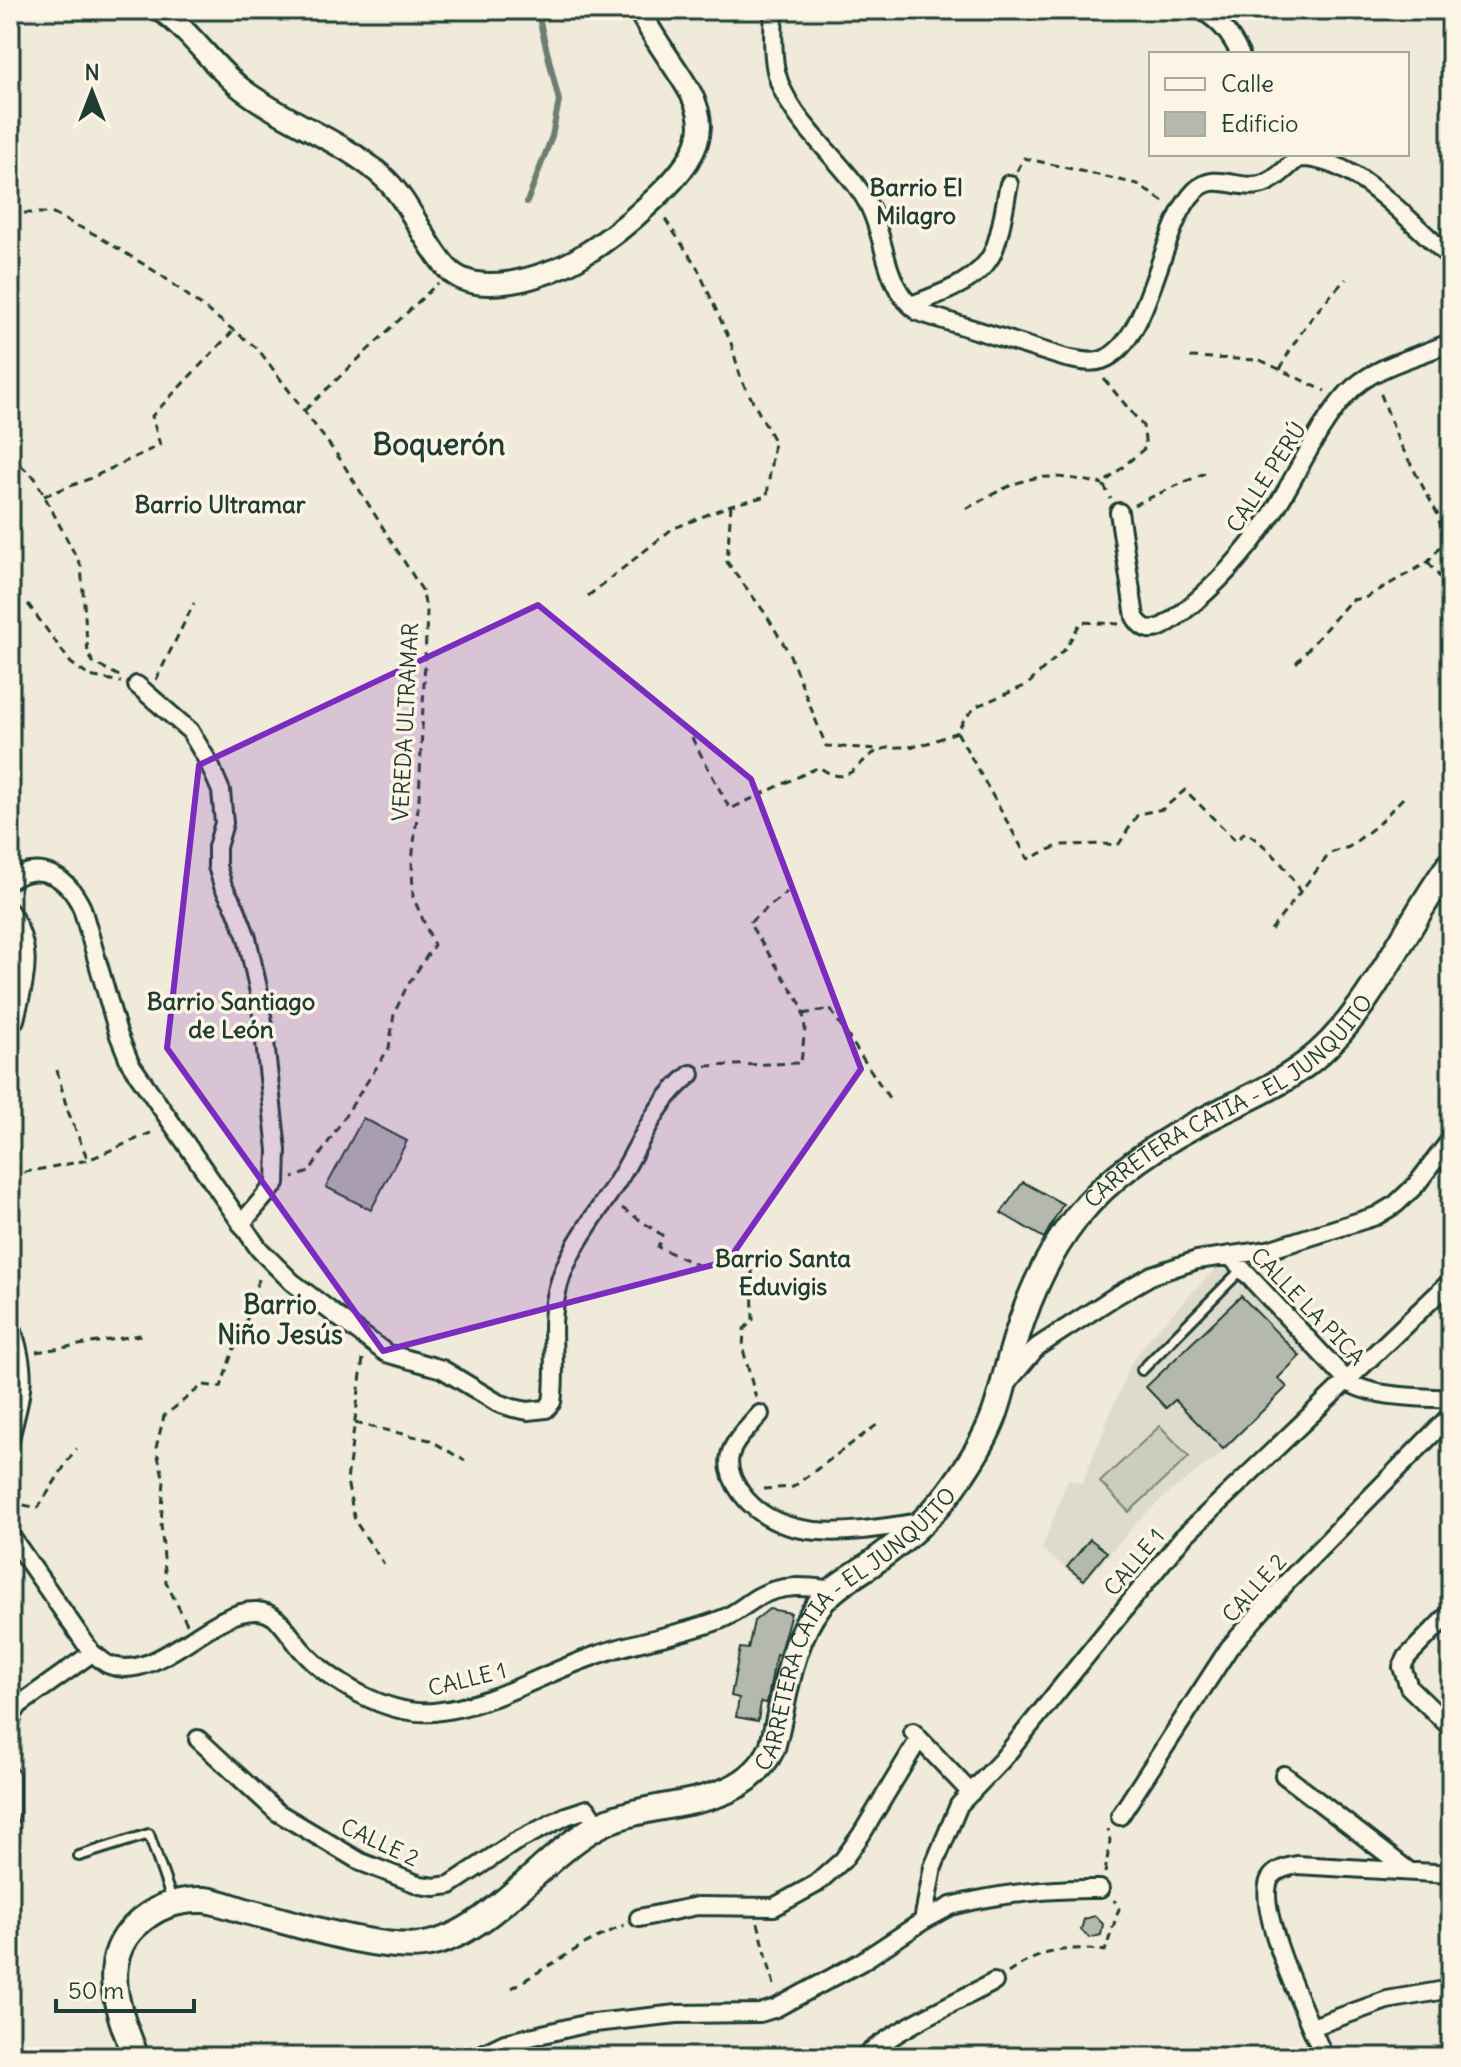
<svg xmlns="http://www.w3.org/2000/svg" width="1461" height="2067" font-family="Delius,sans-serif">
	<rect width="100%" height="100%" fill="#efeada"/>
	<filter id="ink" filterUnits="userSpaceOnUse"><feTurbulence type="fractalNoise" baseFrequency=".0125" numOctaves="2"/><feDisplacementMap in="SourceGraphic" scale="16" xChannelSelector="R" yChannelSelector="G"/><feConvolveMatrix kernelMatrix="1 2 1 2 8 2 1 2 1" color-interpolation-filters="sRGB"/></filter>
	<g filter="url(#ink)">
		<path fill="#dedbcc" d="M1225,1262L1307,1351L1279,1377L1288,1387L1223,1452L1172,1490L1144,1515L1083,1583L1042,1549L1068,1479L1082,1484L1130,1365L1151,1336L1213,1271Z"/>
		<path fill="#cccdbf" stroke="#76857a" stroke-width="2" d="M1160,1426L1189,1457L1129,1512L1100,1482Z"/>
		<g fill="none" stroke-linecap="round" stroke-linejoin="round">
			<path stroke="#6c7d71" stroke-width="6" d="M527,202L552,136L559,101L537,10"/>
		</g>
		<path fill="#b5b9ad" stroke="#1f3d34" stroke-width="2" d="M363,1118L407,1141L371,1210L326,1187Z
			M1023,1182L1063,1204L1044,1238L1001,1213Z
			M1241,1296L1300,1356L1278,1378L1287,1387L1223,1449L1175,1400L1166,1408L1146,1387Z
			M1090,1539L1107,1552L1084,1580L1067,1567Z
			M769,1609L791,1613L779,1655L776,1654L767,1703L761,1702L758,1721L736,1717L739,1698L731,1696L740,1648L748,1649L754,1621Z
			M1095,1916L1103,1924L1101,1935L1090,1938L1081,1930L1084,1919Z"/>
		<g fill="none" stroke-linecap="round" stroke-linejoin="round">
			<defs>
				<path id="service" d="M1142,1370L1242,1269
					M79,1856L149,1834L172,1900"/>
				<path id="minor" d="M774,10C773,30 772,52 776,71C787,121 843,159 867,202C883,230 883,266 901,294C905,301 912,306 918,312L1066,358C1078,360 1090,364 1102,360C1151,343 1160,225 1195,191C1215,171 1236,190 1259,185C1275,182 1286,167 1299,158C1355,156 1411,224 1451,258
					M1201,10C1221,22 1230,34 1240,54
					M911,305C940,294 979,282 993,252C1002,232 1004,206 1009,184
					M1119,512L1135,617C1149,641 1168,624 1184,611C1217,585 1246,552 1270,517C1297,477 1315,429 1348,393C1374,365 1417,358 1451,342
					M137,685L190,731L209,763L221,791L224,823L217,847V866L223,886L236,909L247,938L260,997L277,1150L276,1183L241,1224
					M10,880C42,860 68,878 82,908L118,1033L130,1063L259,1249L292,1282L386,1353L442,1369L498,1403L513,1408L528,1411L546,1409L552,1402C558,1366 548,1328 557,1292C566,1249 600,1211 622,1174C644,1137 656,1101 691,1074
					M10,912C35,952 25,977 15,1020L10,1019
					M1229,1255L1348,1382C1373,1398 1422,1397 1451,1399
					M10,1322C28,1374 23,1387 10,1439
					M1006,1384L1037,1347L1114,1297L1152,1275L1197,1260L1268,1250L1376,1216L1396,1204L1416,1185L1451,1139
					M760,1414C736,1442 715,1456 741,1493C782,1549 863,1530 922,1522
					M10,1535L92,1653C97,1656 102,1661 107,1664C156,1686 209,1609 257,1611C279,1612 288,1634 301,1649C331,1683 388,1716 434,1712C494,1706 544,1672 600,1654C639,1640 683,1635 722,1619C735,1614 746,1604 758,1597C783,1583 808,1587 835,1590
					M1451,1612L1407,1657L1402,1667L1409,1687L1451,1728
					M10,1726L13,1714L19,1705L92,1653
					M913,1732L971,1793
					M198,1739L277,1812L361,1862L420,1885L435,1887L450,1885L515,1842L566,1816L587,1809L598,1826
					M1284,1775L1409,1871
					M10,1776V1816
					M1120,1816L1229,1648L1288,1581L1451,1415
					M639,1918L697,1906L774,1907L816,1884L843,1860L861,1835L919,1739
					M923,1921L933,1867L959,1805L1002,1760L1182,1538L1451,1281
					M1312,2027L1387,2000L1451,1989
					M476,2057L505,2043L585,2024L677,2014L760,2013L776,2008L861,1962L923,1921L951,1906C999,1894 1050,1888 1100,1889
					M863,2057C902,2026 950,2005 994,1982
					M1324,2057C1310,2023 1254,1909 1270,1879C1275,1870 1287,1867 1297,1865L1451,1874"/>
				<path id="tertiary" d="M160,10C191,31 212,66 242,89C285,122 340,139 381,175C410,200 422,240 447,268C476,300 545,277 577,259C603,244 627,225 649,204C745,118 684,97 639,10"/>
				<g id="secondary">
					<path id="s1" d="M136,2057C120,2016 97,1964 134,1927C154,1907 176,1899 204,1900C217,1901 232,1907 245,1911C292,1922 377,1951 423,1945C485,1938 542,1857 596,1827C651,1796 741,1815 772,1748C785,1701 788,1645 819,1605C832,1588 853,1576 871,1564C902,1542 932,1517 954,1486C968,1466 982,1445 991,1423C1000,1403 1004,1380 1010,1359C1024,1308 1043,1260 1076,1218C1112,1172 1170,1136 1222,1111C1251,1097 1280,1084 1306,1064C1370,1016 1404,926 1451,863"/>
				</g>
			</defs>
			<use href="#service" stroke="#1f3d34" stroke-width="14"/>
			<use href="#minor" stroke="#1f3d34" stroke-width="22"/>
			<use href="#tertiary" stroke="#1f3d34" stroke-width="26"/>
			<use href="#secondary" stroke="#1f3d34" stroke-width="30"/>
			<path stroke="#1f3d34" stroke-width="3" stroke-dasharray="8 6" stroke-linecap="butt" d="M1017,171L1024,158L1137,184L1165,203
				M10,213H51L96,235L161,275L258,349L340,459L422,590L427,612L419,799L412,861L413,897L434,945L406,988L394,1014L389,1048L309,1172L293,1178
				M1190,357L1260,360L1325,391
				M1280,370C1296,335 1319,307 1346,279
				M1104,379L1143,426L1146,447L1103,484L1111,499
				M305,410L438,283
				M10,456L35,478L81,566L88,654L93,662L123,678
				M44,496L89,479L160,445L152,416L232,332
				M731,505L727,562L765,613L789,653L826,746L879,749
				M1134,505L1207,472
				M966,509C1025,476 1035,470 1103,484
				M1428,562L1451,591
				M588,596L672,529L731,505L767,496L774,441L741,379L731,343L697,267L663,216
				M28,604L71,663L89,676L121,682
				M1296,663L1351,600L1365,598L1428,562L1444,542L1438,515L1398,440L1379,389
				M156,680L194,603
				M957,732L1028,859L1060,845L1119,844L1138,814L1163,809L1185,790L1236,841L1245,832C1270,848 1286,866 1300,892
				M692,738L730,809L819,767C853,792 857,756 883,749C893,746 904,748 915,746C929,744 943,737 957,732L965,718L977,706L1027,685L1065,649L1081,622L1119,624
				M1271,930L1330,853L1349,847L1376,826L1406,795
				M803,1014L830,1009L891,1101
				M706,1066L801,1063L805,1028L802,1006L749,923L787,892
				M57,1070L67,1109L88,1160
				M10,1175L88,1160L155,1131
				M622,1208L662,1235L658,1247L704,1268L719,1258L752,1266L753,1320L744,1329L743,1349L756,1398
				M36,1352L141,1335
				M363,1359L347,1481L355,1521L384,1564
				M355,1423L430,1440L465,1461
				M763,1489L793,1487L878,1424
				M10,1502L38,1508L76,1448
				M187,1624L166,1582L161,1523L164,1480L156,1448L164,1416L203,1385L221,1387L232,1353L257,1296L254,1291L261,1275
				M1105,1873L1110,1841L1108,1829
				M758,1923L775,1989
				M1008,1973C1038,1951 1069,1945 1105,1951L1119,1909L1114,1900
				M512,1988L588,1942L624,1925"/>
			<use href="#service" stroke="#fcf5e5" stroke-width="8"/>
			<use href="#minor" stroke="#fcf5e5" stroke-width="16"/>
			<use href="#tertiary" stroke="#fcf5e5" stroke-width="20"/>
			<use href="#secondary" stroke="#fcf5e5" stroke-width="24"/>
		</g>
	</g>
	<path fill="#7b2cbf" fill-opacity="0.2" stroke="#7b2cbf" stroke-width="6" stroke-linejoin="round" d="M538,605L751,779L861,1069L728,1261L383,1351L167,1048L199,765Z"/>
	<g text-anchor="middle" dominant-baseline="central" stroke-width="7" stroke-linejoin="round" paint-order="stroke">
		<g font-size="22" fill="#1f3d34" stroke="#fcf5e5">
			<text transform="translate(1266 477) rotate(-57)">CALLE PERÚ</text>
			<text transform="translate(405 722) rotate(-87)">VEREDA ULTRAMAR</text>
			<text stroke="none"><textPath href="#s1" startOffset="1676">CARRETERA CATIA - EL JUNQUITO</textPath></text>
			<text transform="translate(1308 1306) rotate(46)">CALLE LA PICA</text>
			<text transform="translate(1134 1562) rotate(-50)">CALLE 1</text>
			<text transform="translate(1254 1588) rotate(-48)">CALLE 2</text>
			<text stroke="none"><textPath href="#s1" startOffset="1004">CARRETERA CATIA - EL JUNQUITO</textPath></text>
			<text transform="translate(467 1679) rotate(-14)">CALLE 1</text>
			<text transform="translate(380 1842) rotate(25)">CALLE 2</text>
		</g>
		<g font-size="24" font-weight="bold" fill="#1f3d34" stroke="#fcf5e5">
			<text x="916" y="187">Barrio El<tspan x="916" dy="28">Milagro</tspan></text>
			<text x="220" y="504">Barrio Ultramar</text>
			<text x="231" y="1001">Barrio Santiago<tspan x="231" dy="28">de León</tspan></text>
			<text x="783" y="1258">Barrio Santa<tspan x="783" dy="28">Eduvigis</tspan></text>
		</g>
		<g font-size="26" font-weight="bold" fill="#1f3d34" stroke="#fcf5e5">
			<text x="280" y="1304">Barrio<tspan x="280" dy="30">Niño Jesús</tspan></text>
		</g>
		<g font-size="30" font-weight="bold" fill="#1f3d34" stroke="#fcf5e5">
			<text x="439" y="444">Boquerón</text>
		</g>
	</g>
	<rect width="1461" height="2067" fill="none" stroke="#fcf5e5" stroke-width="40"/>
	<rect x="20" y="20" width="1421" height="2027" fill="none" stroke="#1f3d34" stroke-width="3" filter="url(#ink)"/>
	<rect x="1149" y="52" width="260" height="104" fill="#fcf5e5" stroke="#a4ab9e" stroke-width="2"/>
	<rect x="1165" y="78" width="40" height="12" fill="#fcf5e5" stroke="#a4ab9e" stroke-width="2"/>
	<text x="1221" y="92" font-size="24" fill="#1f3d34">Calle</text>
	<rect x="1165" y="112" width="40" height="24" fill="#b5b9ad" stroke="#a4ab9e" stroke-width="2"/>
	<text x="1221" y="132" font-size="24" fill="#1f3d34">Edificio</text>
	<g transform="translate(92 92)" stroke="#fcf5e5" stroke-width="6" paint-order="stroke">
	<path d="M0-6L14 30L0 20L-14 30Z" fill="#1f3d34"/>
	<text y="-12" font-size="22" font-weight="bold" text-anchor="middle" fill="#1f3d34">N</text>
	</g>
	<path d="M56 1999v12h138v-12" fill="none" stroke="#1f3d34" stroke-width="4"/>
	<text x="68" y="1999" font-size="24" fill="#1f3d34" stroke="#fcf5e5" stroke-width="6" paint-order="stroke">50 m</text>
</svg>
